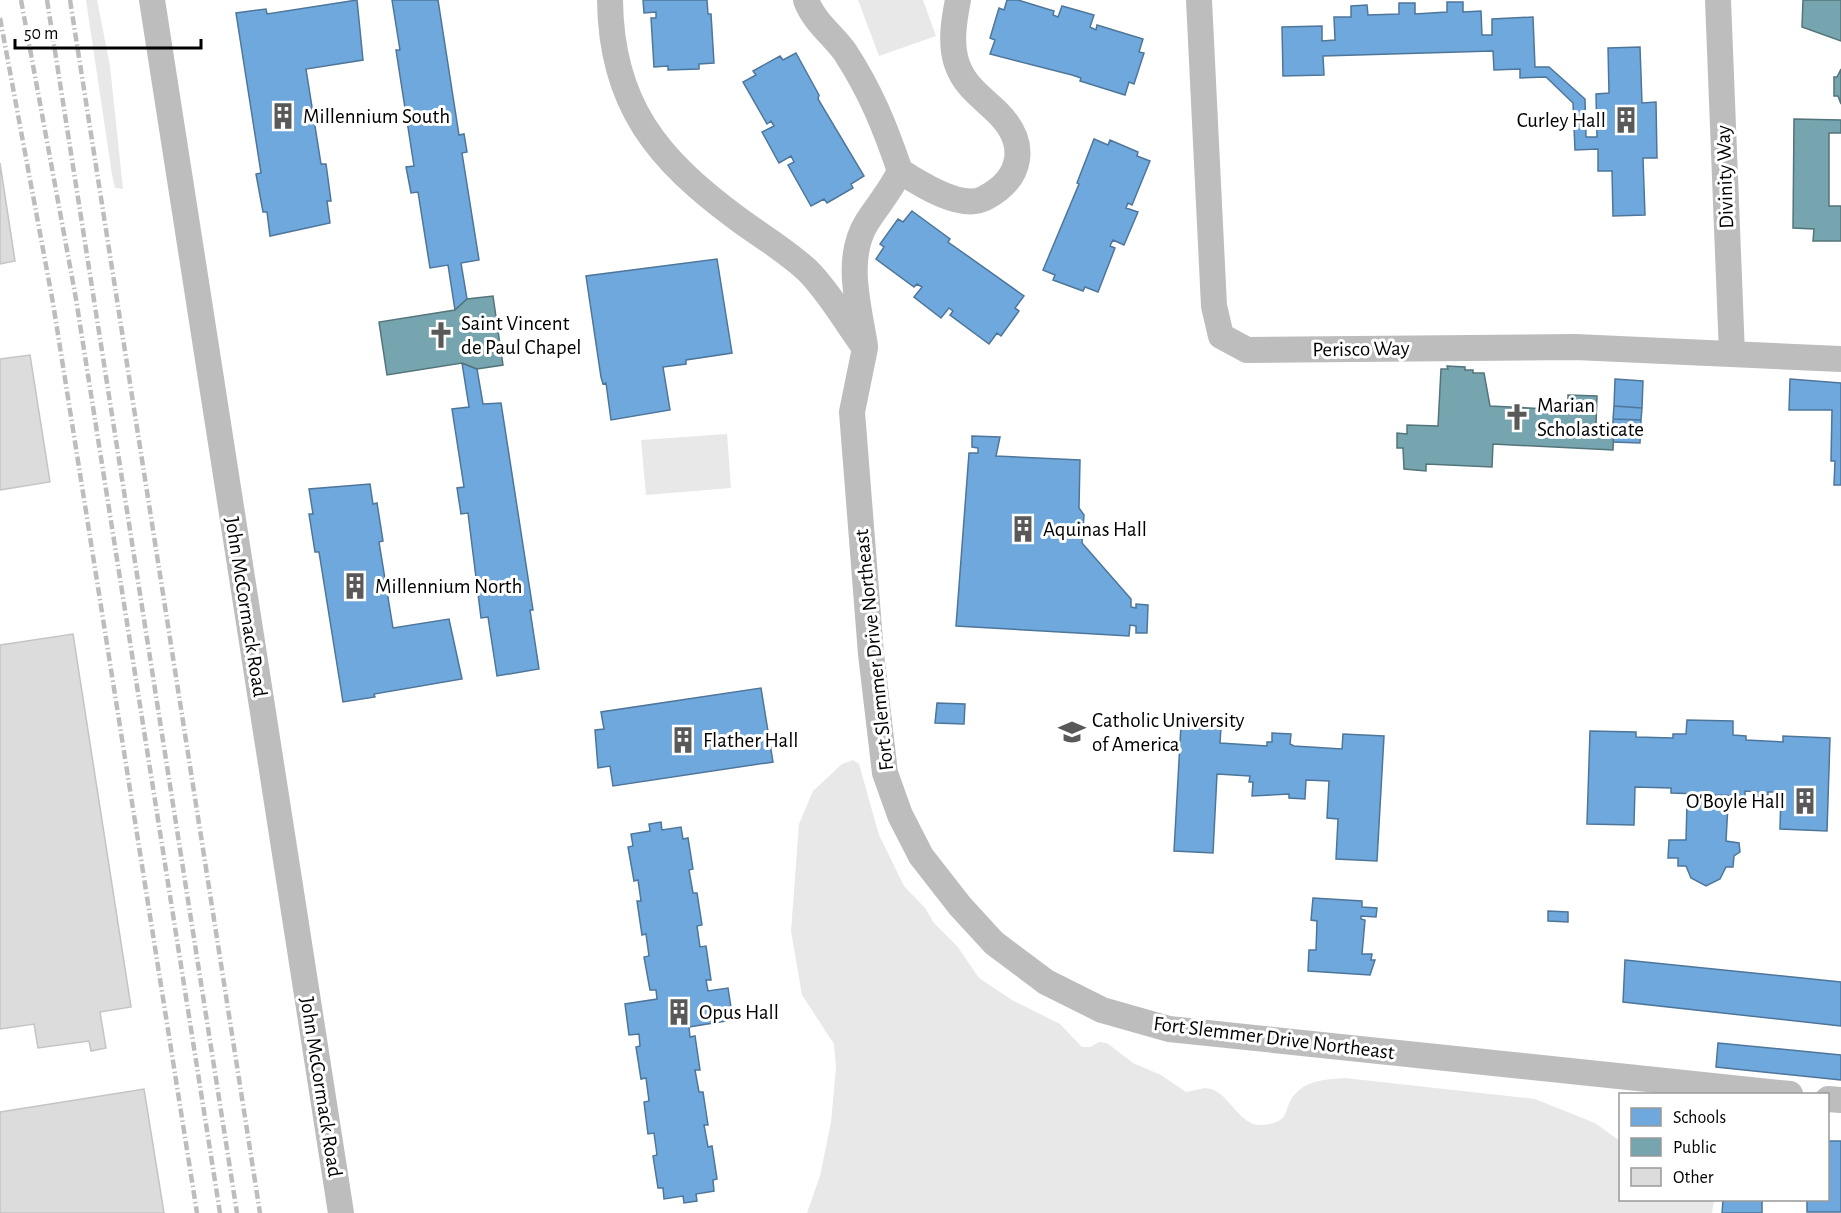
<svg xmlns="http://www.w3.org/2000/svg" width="1841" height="1213" font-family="'Alegreya Sans',sans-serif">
	<rect width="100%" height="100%" fill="#fff"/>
	<path fill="#e8e8e8" d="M86,0H97L110,66L123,189L115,188L112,175Z
		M858,0H923L936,36L879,56Z
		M727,434L731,488L646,495L641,440Z
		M853,760L859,764L879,835L904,886L925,908L934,923L957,946L979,978L1012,1000L1060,1024L1082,1047H1090L1099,1042L1107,1043L1133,1063L1161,1075L1186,1092C1192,1091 1199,1089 1205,1088C1228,1088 1238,1127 1262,1125C1294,1122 1281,1108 1296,1093C1308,1080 1329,1079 1345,1078L1535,1099L1595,1123L1620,1141V1200H1714L1712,1213H807L820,1176L831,1122L836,1067L834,1044L802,995L791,931L799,824L813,791L842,764Z"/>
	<path fill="#6fa8dc" stroke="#4e769a" stroke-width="1.5" d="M357,0L363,60L306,69L321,164H326L331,201H327L330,223L270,236L267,212H263L256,174L261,173L236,13L266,9L267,14Z
		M392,0H438L459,135L464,134L467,152L462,153L479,260L461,263L467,299L455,310L448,265L430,268L418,192L411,193L406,167L414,166L396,50H400Z
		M643,0H707L708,14H711L714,63L699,64V69L668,70V66L654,67L651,18H656V12L644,13Z
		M1007,0H1018L1054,11L1053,15L1058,17L1062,6L1094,15L1090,27L1096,30L1097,25L1143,39L1139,52L1144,53L1134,84L1129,82L1125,95L1080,81L1081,78L1072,75L990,54L995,40L990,38L999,8L1004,10Z
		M1447,2H1463V12L1481,11L1482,35H1492V19L1533,17L1535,67H1549L1585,99L1586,137H1597L1596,94L1609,93L1608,48L1640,47L1642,103L1656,102L1657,158H1643L1645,215L1613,216L1612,171H1598V149L1575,150L1573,103L1546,77L1520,78V69L1494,70L1493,51L1323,56L1324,75L1283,76L1282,27L1322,26V41L1335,40L1334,17H1351V6L1367,5L1368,15L1399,14V3H1415V14L1447,12Z
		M796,53L819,95L818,99L864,176L851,184L853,188L827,203L824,199L811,206L788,165L794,162L791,156L779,163L762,132L774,126L771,121L767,124L743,82L756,75L753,71L780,56L783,60Z
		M1094,139L1108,145L1110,140L1138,152L1137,156L1150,161L1132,205L1128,203L1126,208L1138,212L1124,245L1113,240L1110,246L1115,248L1098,292L1085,287L1083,291L1053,280L1055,275L1043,270L1079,184L1077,183Z
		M912,211L950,239L948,242L1024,296L1015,308L1019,311L1001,336L997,333L989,344L950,315L953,311L949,308L941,318L914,297L922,287L917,284L914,287L876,259L884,247L880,244L898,219L903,222Z
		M717,259L732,353L686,360V364L663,367L670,410L611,420L606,383L603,384L601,377L586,276Z
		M462,363L477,369L483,404L501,403L533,610H530L539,669L497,676L488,617L481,618L468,513L461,514L457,488L464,487L452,409L469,407Z
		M1615,379L1643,381L1642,408L1614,406Z
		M1790,379L1841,383V485H1834L1835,461H1831L1832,410H1789Z
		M1614,406L1642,408L1641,420L1613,419Z
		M1613,419L1641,420L1640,443L1613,442Z
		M972,436L1000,437L996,456L1080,460L1079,508L1084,515L1082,543L1131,599V607L1136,608V604L1148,605L1147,633H1136V626L1130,625L1129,636L956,626L969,453H978V448L972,447Z
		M370,484L373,504L377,503L383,541L379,542L393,628L449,619L462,679L374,694L375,697L343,702L319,552H315L309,514H313L309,489Z
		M761,688L773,762L613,786L610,766L598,768L595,730L604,729L601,712Z
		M937,703L965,704L964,724L935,723Z
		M1687,720L1733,721V735L1746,736V740L1783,742V736L1830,738L1827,831L1780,829L1781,792H1768V798H1757V792L1745,791V796L1715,795V805H1728L1726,841L1739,843L1740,852L1734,856L1733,867H1726L1720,879L1706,886L1691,878L1686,866H1678V858H1668L1669,840H1686L1687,804L1700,805V794L1671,793V788L1635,787L1634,825L1587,824L1590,731L1636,732V737L1673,738V734H1686Z
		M1181,725L1221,727L1220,743L1267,746V742H1272V733L1291,734L1290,744L1294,746L1342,749L1343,734L1384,736L1377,861L1336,859L1338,819L1327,818L1329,781L1306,780L1305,799L1289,798V794L1252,796L1253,782H1249L1250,776L1217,774L1213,853L1174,851Z
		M661,822L662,830L681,827L683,839L688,838L693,869L689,870L693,893H697L702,925L697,926L700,947L706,946L711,980H706L708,991L728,988L733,1020L689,1027L690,1037L695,1036L700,1070H695L699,1092H703L708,1125H704L708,1147L712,1146L717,1179L713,1180L714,1191L696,1194L697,1201L684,1203L683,1196L664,1199L663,1188H658L653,1156L657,1155L654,1133L648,1134L644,1102L649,1101L646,1078L641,1079L636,1047L640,1046L639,1034L629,1035L625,1004L657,999L656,990H650L644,957L649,956L646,934L642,935L637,901H641L638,880L634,881L628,847L633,846L631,834L650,831L649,824Z
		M1313,898L1362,901V907L1377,908L1376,917L1361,916V919L1365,920L1362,954H1372L1371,960H1375L1370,975L1308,971L1309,950H1316L1317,921L1311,920Z
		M1548,911L1568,912V922L1548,921Z
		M1625,960L1841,982V1026L1623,1002Z
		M1718,1043L1841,1055V1080L1716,1067Z
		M1828,1141H1841V1212H1807V1200H1828Z
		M1723,1200H1762V1213H1722Z"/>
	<path fill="#76a5af" stroke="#53747a" stroke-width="1.5" d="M1803,0H1841V41L1802,27Z
		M1841,69V104L1838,96H1834V77H1837Z
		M1794,119L1841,120V133H1829V206H1841V241H1813L1814,229L1793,228Z
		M493,296L503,365L477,369L462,363L387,375L379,322L455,310L467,299Z
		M1447,366L1465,367V370H1473V373H1484L1490,406L1568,410V395L1597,396L1596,425L1614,426L1613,450L1493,444L1492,467L1426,464V471L1404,469L1403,448H1397V433L1407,434V425L1438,426L1441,369H1448Z"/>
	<path fill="#dcdcdc" stroke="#c4c4c4" stroke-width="1.5" d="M0,163L15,261L0,264Z
		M30,355L50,482L0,490V359Z
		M73,634L131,1007L100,1012L106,1048L91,1051L89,1041L38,1048L34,1024L0,1029V645Z
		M144,1089L164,1213H0V1112Z"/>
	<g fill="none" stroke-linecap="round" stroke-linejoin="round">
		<path stroke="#bdbdbd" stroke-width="26" d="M152,0L341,1213
			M610,0C611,105 658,160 738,219C761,236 787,251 808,271C830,293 847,324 865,348L852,412L871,654L885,773L900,815L921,856L960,906L994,943L1046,982L1102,1010L1169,1029L1790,1094
			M806,0C814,22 832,34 845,52C871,92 885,127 900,171C920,184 962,211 985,198C1023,178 1028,143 998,113C982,97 965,87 957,64C950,44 954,20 958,0
			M1199,0L1214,306L1221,336L1247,350L1575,347L1841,359
			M1718,0L1732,354
			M865,346C859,306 844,259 867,222C878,205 891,190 900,171
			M1828,1099L1841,1100"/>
		<path stroke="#bdbdbd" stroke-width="4.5" stroke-dasharray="9 3 1.5 3" stroke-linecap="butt" d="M21,0L76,299L220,1213
			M47,0L237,1213
			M70,0L260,1213
			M0,18L53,303L197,1213"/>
	</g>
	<defs>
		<symbol id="building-bare" viewBox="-9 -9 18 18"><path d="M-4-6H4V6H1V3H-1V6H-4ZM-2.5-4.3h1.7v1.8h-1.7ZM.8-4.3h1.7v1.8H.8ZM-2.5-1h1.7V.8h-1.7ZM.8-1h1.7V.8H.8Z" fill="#595959" stroke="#fff" stroke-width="2.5" paint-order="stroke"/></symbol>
		<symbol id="church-bare" viewBox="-9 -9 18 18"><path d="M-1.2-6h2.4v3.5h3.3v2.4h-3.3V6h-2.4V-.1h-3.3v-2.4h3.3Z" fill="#595959" stroke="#fff" stroke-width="2.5" paint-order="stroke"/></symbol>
		<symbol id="university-bare" viewBox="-9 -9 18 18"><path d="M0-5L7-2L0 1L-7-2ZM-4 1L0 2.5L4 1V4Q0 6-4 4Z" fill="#595959" stroke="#fff" stroke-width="2.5" paint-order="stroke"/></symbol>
	</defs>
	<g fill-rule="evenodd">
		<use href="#building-bare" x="264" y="97" width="38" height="38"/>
		<use href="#building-bare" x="1607" y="101" width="38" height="38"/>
		<use href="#church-bare" x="422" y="316" width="38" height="38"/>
		<use href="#church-bare" x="1498" y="398" width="38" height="38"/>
		<use href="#building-bare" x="1004" y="510" width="38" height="38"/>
		<use href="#building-bare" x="336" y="567" width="38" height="38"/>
		<use href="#university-bare" x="1053" y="713" width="38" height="38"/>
		<use href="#building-bare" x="664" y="721" width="38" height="38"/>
		<use href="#building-bare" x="1786" y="782" width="38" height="38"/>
		<use href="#building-bare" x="660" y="993" width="38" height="38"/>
	</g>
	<g text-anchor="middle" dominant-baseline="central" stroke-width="6" stroke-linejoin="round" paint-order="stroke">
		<g font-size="21" fill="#000" stroke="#fff" text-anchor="start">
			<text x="303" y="116">Millennium South</text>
			<text x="1606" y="120" text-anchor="end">Curley Hall</text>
			<text x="461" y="323">Saint Vincent<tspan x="461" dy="24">de Paul Chapel</tspan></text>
			<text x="1537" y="405">Marian<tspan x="1537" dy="24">Scholasticate</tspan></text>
			<text x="1043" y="529">Aquinas Hall</text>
			<text x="375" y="586">Millennium North</text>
			<text x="1092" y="720">Catholic University<tspan x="1092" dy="24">of America</tspan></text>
			<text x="703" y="740">Flather Hall</text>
			<text x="1785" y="801" text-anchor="end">O'Boyle Hall</text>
			<text x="699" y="1012">Opus Hall</text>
		</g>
		<g font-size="21" fill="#000" stroke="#fff">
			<text transform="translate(1725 177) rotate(-92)">Divinity Way</text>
			<text transform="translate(1361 349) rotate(-1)">Perisco Way</text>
			<text transform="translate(246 607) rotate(81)">John McCormack Road</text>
			<text transform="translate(874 650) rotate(-96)">Fort Slemmer Drive Northeast</text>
			<text transform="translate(1274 1038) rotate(7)">Fort Slemmer Drive Northeast</text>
			<text transform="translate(321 1087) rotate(81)">John McCormack Road</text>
		</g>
	</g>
	<rect x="1619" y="1093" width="210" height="108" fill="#ffffff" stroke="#999999" stroke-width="1.5"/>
	<rect x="1631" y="1108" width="30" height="18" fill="#6fa8dc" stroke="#999999" stroke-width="1.5"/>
	<text x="1673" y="1123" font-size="18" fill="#000000">Schools</text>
	<rect x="1631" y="1138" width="30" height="18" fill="#76a5af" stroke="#999999" stroke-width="1.5"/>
	<text x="1673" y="1153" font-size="18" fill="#000000">Public</text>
	<rect x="1631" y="1168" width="30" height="18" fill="#dcdcdc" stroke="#999999" stroke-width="1.5"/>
	<text x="1673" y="1183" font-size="18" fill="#000000">Other</text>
	<path d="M15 39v9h186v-9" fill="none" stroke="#000000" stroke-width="3"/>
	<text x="24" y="39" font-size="18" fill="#000000" stroke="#ffffff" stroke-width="4.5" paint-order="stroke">50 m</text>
</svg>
